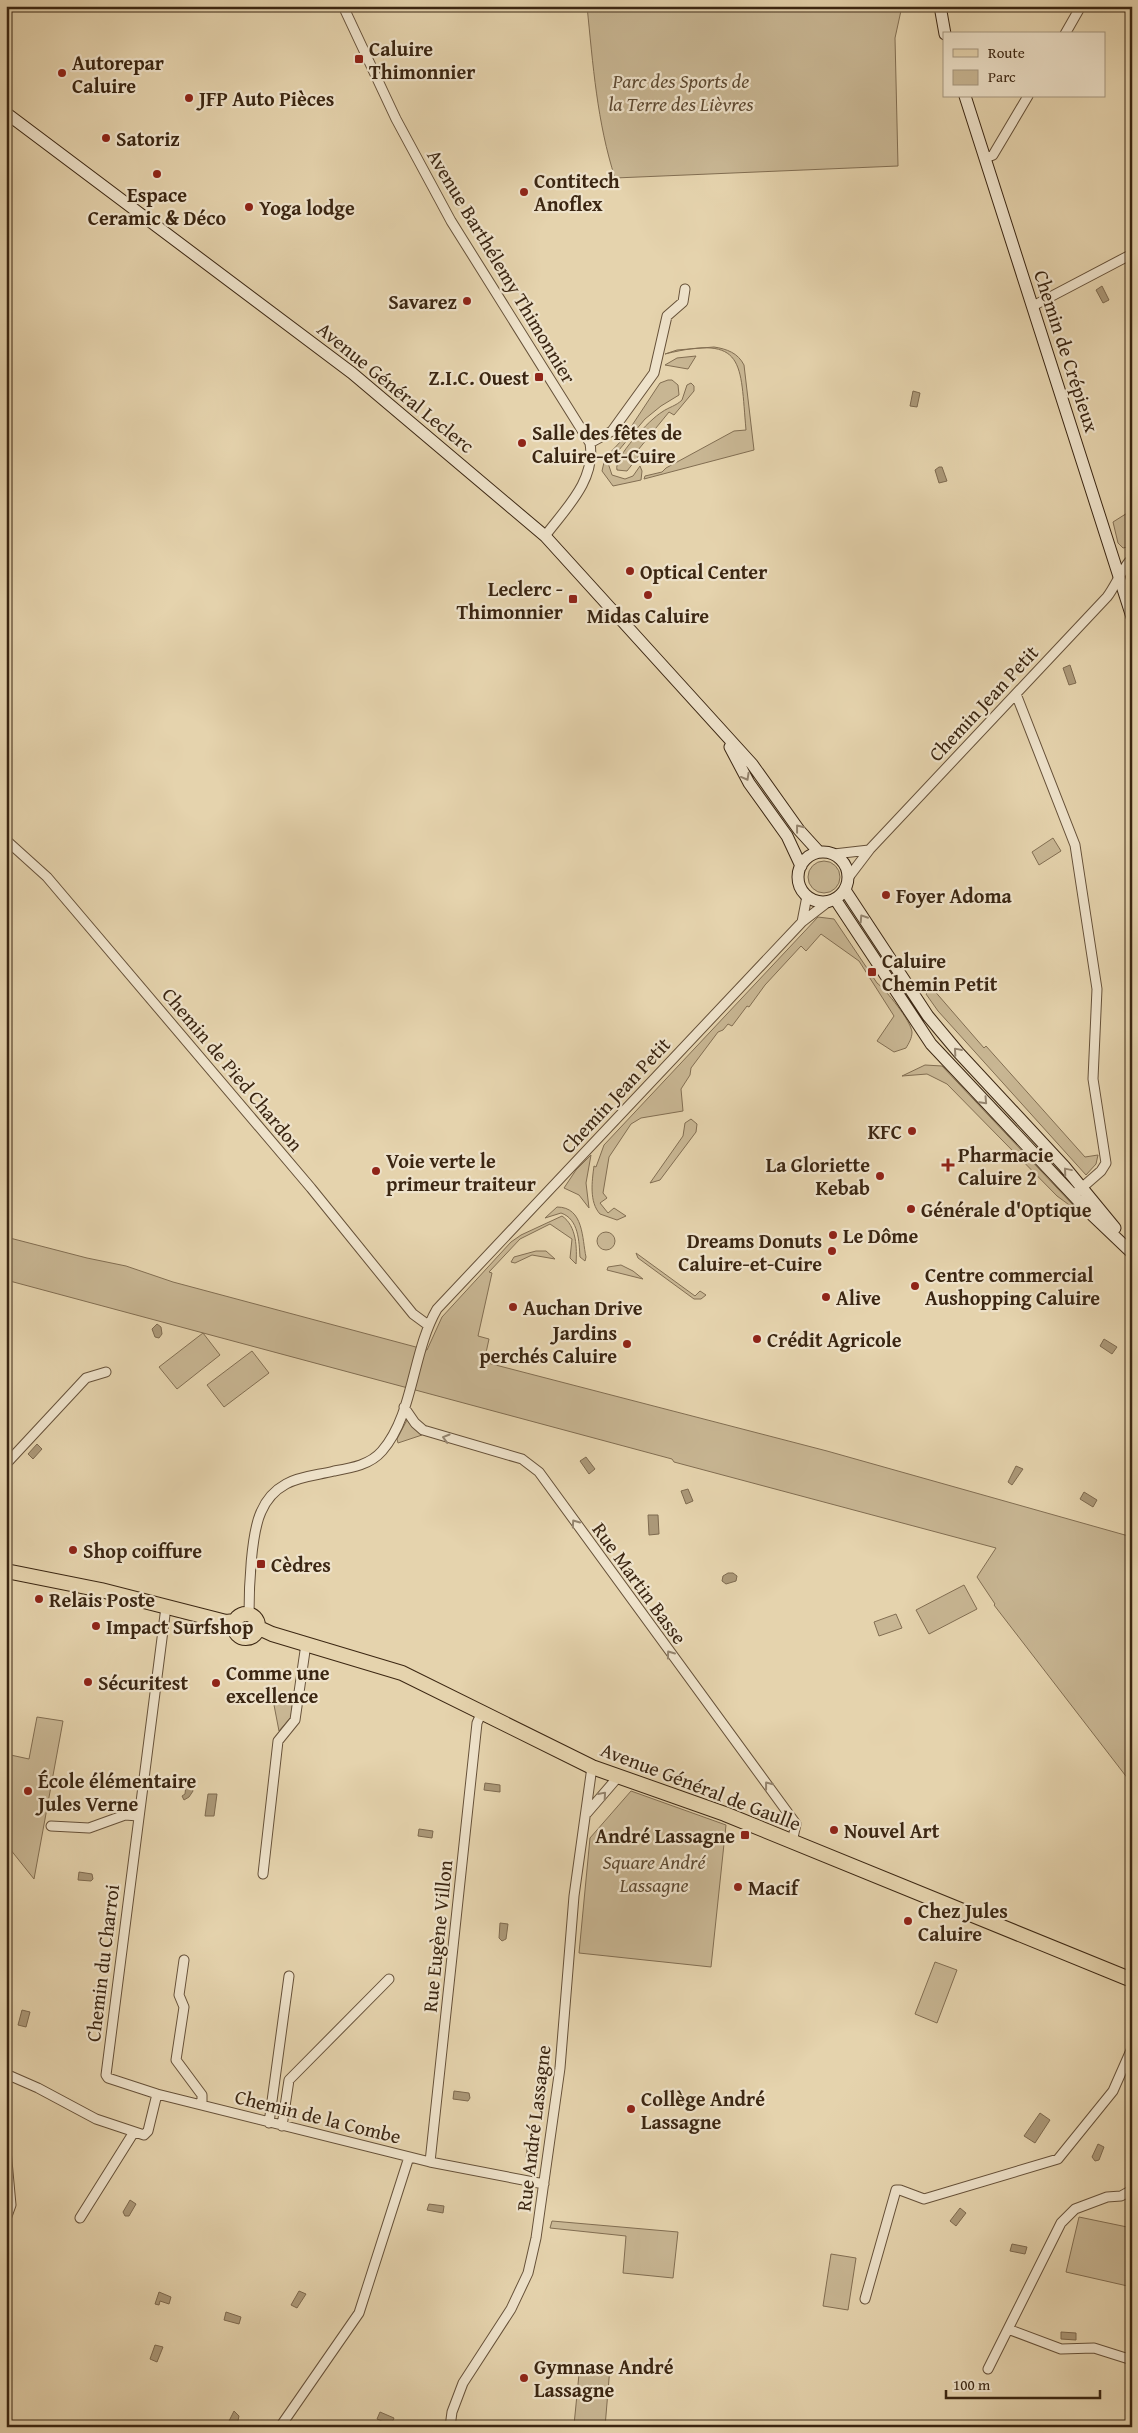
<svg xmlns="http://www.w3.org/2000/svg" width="1138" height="2433" font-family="'Gentium Book Plus',serif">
	<rect width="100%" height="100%" fill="#e5d3ad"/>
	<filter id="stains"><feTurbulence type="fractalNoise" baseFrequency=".004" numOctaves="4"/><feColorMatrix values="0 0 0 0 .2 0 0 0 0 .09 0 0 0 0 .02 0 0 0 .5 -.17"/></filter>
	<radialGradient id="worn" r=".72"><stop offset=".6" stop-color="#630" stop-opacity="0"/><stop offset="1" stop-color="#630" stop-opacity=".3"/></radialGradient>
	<path fill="#c8b693" stroke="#826e52" d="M587,6H902L895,38L898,166L615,178C597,122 593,65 587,6Z
		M714,347C727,349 738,353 744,365L754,450L644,479L645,476L662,472L666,468L734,431L746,430C740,363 746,334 665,354L677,350Z
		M696,356L688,369L665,365L677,358Z
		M668,380H672L678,385L679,395L661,406L645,419L608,463L612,475L625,479L633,476L640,466L642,471L641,480L613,486L602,471L605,458L623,439L660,383Z
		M691,383L694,386V391L674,415L669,412L638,450L641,453L627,471L617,470C613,458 650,419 662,412C669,407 676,406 682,400L687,385Z
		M1132,510V546L1123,548L1118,543L1113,522Z
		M1053,838L1061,851L1039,865L1032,852Z
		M808 877a16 16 0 1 1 32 0a16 16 0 1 1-32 0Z
		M818,917L834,919L877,983C886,990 911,1021 912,1032C912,1038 909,1043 906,1048L894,1052L877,1041L894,1016L859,961L821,934L806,951L801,946L765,985L749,1007L747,1006L732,1026L728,1024L723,1030L718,1032L691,1068L690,1075L681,1089L683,1111L641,1118L631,1124L609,1157L603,1193L607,1198L600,1203L608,1213L614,1208L626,1216L617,1220L600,1214C589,1202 592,1181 594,1166L596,1167L604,1145Z
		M932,988L984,1048L986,1046L1085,1157L1098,1155L1096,1164L1086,1175L938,1011L926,994Z
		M925,1065L942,1066L1073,1205L1072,1207L1057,1196L947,1084L927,1074L902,1076Z
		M691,1119L697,1124L696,1132L660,1180L650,1183L683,1136L685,1123Z
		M591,1155L586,1183L589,1208L579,1195L564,1188L576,1170Z
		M557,1207C584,1207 582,1239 586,1257L585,1261L580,1257C579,1242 579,1219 561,1213L545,1218Z
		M562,1216C577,1226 577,1249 576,1264L570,1258L572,1239L550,1224L520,1239L489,1272L492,1273L478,1336L489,1339L484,1362L827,1451L1132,1537V1784L994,1605L995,1604L977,1577L996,1548L674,1462L672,1459L6,1280V1237L87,1258L126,1266L173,1282L427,1350L442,1317L511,1242L521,1235Z
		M597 1241a9 9 0 1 1 18 0a9 9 0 1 1-18 0Z
		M536,1251H546L555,1259L532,1255L515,1263L511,1262L514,1257Z
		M636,1253L695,1296L700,1291L706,1295L701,1299H694L638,1258Z
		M621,1265L633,1271L643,1279L607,1270L608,1267Z
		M203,1333L220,1355L177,1389L159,1367Z
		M252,1351L269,1373L224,1407L207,1385Z
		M407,1420L422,1435L398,1443L397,1439Z
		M964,1585L977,1609L929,1634L916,1610Z
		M896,1614L902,1628L879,1636L874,1622Z
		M240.5 1626a5.5 5.5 0 1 1 11 0a5.5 5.5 0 1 1-11 0Z
		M293,1700L291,1717L279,1731L274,1705Z
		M37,1717L63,1721L34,1879L6,1844V1754L29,1759Z
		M631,1791L726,1825L711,1967L579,1953L590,1838Z
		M935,1962L957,1970L937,2023L915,2014Z
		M1079,2217L1132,2228V2287L1066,2272Z
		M552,2221L678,2232L673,2278L623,2273L626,2236L550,2228Z
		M831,2254L856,2258L848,2310L823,2306Z
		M580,2364L610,2367L605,2427L574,2425Z
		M494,2422L540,2427H493Z"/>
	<path fill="#ab9878" stroke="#7e6a4f" d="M1102,286L1109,300L1103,303L1096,290Z
		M913,391L920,393L917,407L910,406Z
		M939,467H942L947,481L939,483L935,470Z
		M1070,665L1076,683L1069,685L1063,668Z
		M157,1324L161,1327L162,1334L159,1338L155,1337L152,1329Z
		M1104,1339L1117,1347L1112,1354L1100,1346Z
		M37,1444L42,1449L33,1459L28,1454Z
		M586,1457L595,1469L589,1474L580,1461Z
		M1016,1466L1023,1469L1012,1485L1008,1482Z
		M688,1489L693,1501L686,1504L681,1491Z
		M1084,1492L1097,1500L1093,1507L1080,1499Z
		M648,1515H658L659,1534L649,1535Z
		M728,1573H733L737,1576L736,1581L726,1584L722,1581L723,1576Z
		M485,1783L500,1785V1792L484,1790Z
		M186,1785H190L193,1791L189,1797L184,1800L182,1796L185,1794Z
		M208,1794H217L214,1816H205Z
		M419,1829L433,1831L432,1838L418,1836Z
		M79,1872L92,1874L93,1879L91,1881L78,1880Z
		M500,1923L508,1924L506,1939L502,1941L499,1938Z
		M22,2010L30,2012L26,2027L18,2025Z
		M454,2091L469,2093L470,2098L468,2101L453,2099Z
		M1040,2113L1050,2120L1035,2143L1024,2136Z
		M528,2141L535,2142L534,2158L526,2157Z
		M1098,2144L1104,2147L1099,2160L1095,2161L1092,2157Z
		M130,2200L136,2204L129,2216H125L123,2212Z
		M429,2204L444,2206L443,2213L427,2210Z
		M960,2208L966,2213L956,2226L950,2221Z
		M1012,2244L1027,2247L1025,2254L1010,2251Z
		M299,2291L306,2294L297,2308L291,2305Z
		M159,2292L171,2297L169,2304L160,2301L159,2305L155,2304Z
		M226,2312L241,2317L239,2324L224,2320Z
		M1061,2332L1076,2333V2340L1061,2339Z
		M155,2345L163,2347L157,2362L150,2359Z
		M234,2411L239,2416L237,2425L234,2427L229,2421Z
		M380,2412L394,2418L391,2425L377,2419Z"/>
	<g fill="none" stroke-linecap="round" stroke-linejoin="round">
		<defs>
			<path id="street" d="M343,6L396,119L451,221L590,443C596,480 566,508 545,536
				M1065,34L1081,6
				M985,158L993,155L1028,96
				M1033,306L1132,254
				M590,443L612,431L654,373L667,316L683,302L685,289
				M1016,694L1075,845L1097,989L1093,1079L1106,1163L1101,1171L1077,1192
				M6,840L47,877L311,1188L413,1314L428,1325
				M834,854L869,850
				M848,878L870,849L1107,597C1115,587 1125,563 1132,559
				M802,922L807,896
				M404,1407L415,1423L423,1430L522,1459L539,1472L796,1824L792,1842
				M6,1464L86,1378L106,1372
				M249,1614C249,1588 251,1534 261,1512C266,1500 275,1490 286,1484C300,1476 319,1475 334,1471C351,1468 370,1465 382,1451C414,1414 412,1352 437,1309L802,922L828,902
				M587,1813L618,1777
				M51,1826L89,1828L125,1815L138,1816
				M263,1874L278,1741L295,1720L306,1644
				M184,1960L179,1995L184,2007L176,2060L202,2095V2104
				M6,2074L38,2088L96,2119L144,2135L148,2131L157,2094L108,2078L106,2075L166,1607
				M157,2094L430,2162L544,2184
				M269,2123L289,1976
				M282,2126L289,2080L389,1979
				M6,2150L11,2205L6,2219
				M430,2162L477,1723L481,1714
				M1132,2190L1121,2196L1107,2197L1075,2209L1061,2223L1008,2329L1061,2349L1094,2348L1132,2360
				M80,2218L134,2132
				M865,2299L896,2190H900L924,2199L1058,2159L1113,2091L1132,2048
				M988,2369L1008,2329
				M280,2427L359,2313L409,2157
				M450,2427L452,2412L463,2383L511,2309L528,2273L536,2238L560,2068L574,1896L592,1767"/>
			<path id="secondary" d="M940,6L945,34
				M965,96L1132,617
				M6,113L352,373L545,536L752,764L799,830L819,852
				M730,747L749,783L787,836L801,866
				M798 877a25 25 0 1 1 50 0a25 25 0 1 1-50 0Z
				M845,890L928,1016L959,1053L1064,1166L1115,1228
				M835,899L931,1044L1089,1212L1132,1253"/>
			<path id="primary" d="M6,1571L101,1590L226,1622L235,1621
				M234 1626a12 12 0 1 1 24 0a12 12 0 1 1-24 0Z
				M259,1628L272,1634L402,1673L592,1767L725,1814L1132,1980"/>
		</defs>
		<use href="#street" stroke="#665139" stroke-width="11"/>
		<use href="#secondary" stroke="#3b2612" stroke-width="13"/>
		<use href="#primary" stroke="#3b2612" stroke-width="16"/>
		<use href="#street" stroke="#eee2ca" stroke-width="9"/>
		<use href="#secondary" stroke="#eee2ca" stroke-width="11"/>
		<use href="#primary" stroke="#e5d3ad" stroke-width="14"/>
	</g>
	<defs><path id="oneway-chevron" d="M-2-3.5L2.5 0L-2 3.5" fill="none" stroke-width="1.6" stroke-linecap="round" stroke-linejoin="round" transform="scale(1.25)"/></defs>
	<g stroke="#94846e">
		<use href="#oneway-chevron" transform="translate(746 777) rotate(61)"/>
		<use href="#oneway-chevron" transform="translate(799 828) rotate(-128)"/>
		<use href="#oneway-chevron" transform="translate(863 918) rotate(-123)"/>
		<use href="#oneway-chevron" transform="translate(957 1051) rotate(-131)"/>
		<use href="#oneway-chevron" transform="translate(984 1101) rotate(47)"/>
		<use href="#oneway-chevron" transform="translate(1067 1171) rotate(-130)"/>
		<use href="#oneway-chevron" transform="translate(446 1438) rotate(-164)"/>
		<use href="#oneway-chevron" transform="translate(575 1523) rotate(-125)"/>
		<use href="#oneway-chevron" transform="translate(670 1654) rotate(-126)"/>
		<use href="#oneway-chevron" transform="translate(768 1785) rotate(-128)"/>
		<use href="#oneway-chevron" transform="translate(603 1795) rotate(-49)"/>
	</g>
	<g fill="#8f2418" stroke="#eee2ca" stroke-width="2">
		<rect x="354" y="54" width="10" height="10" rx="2.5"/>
		<circle cx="62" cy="73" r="5"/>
		<circle cx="189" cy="98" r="5"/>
		<circle cx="106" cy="138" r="5"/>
		<circle cx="157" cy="174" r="5"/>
		<circle cx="524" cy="192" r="5"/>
		<circle cx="249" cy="207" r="5"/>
		<circle cx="467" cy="301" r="5"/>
		<rect x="534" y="372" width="10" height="10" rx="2.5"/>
		<circle cx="522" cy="443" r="5"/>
		<circle cx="630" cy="571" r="5"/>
		<circle cx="648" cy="595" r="5"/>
		<rect x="568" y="594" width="10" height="10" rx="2.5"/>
		<circle cx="886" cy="895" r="5"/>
		<rect x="867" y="967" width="10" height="10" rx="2.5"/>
		<circle cx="912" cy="1131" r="5"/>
		<path d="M945.5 1157.5h5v5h5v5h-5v5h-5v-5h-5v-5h5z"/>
		<circle cx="376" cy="1171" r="5"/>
		<circle cx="880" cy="1176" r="5"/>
		<circle cx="911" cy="1209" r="5"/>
		<circle cx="833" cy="1235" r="5"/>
		<circle cx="832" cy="1251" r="5"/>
		<circle cx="915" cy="1286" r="5"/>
		<circle cx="826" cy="1297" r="5"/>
		<circle cx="513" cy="1307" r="5"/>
		<circle cx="757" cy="1339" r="5"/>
		<circle cx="627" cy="1344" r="5"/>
		<circle cx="73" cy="1550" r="5"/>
		<rect x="256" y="1559" width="10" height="10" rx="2.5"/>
		<circle cx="39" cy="1599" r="5"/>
		<circle cx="96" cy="1626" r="5"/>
		<circle cx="88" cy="1682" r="5"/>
		<circle cx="216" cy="1683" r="5"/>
		<circle cx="28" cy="1791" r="5"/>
		<circle cx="834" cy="1830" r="5"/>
		<rect x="740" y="1830" width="10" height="10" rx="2.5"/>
		<circle cx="738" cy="1887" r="5"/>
		<circle cx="908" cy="1921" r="5"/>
		<circle cx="631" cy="2109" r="5"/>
		<circle cx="524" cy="2378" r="5"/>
	</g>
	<g text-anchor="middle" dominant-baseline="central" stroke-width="4.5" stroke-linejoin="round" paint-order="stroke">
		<g font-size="20" font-weight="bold" fill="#3b2612" stroke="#eee2ca" text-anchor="start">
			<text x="369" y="48">Caluire<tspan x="369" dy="23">Thimonnier</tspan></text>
			<text x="72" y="62">Autorepar<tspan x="72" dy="23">Caluire</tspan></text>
			<text x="199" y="98">JFP Auto Pièces</text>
			<text x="116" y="138">Satoriz</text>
			<text x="534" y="180">Contitech<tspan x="534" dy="23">Anoflex</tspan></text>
			<text x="157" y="194" text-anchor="middle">Espace<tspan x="157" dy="23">Ceramic &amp; Déco</tspan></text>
			<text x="259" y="207">Yoga lodge</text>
			<text x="457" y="301" text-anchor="end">Savarez</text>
			<text x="529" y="377" text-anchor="end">Z.I.C. Ouest</text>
			<text x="532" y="432">Salle des fêtes de<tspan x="532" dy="23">Caluire-et-Cuire</tspan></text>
			<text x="640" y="571">Optical Center</text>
			<text x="563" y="588" text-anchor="end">Leclerc -<tspan x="563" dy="23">Thimonnier</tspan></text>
			<text x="648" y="615" text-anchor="middle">Midas Caluire</text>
			<text x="896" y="895">Foyer Adoma</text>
			<text x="882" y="960">Caluire<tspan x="882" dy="23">Chemin Petit</tspan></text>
			<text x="902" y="1131" text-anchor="end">KFC</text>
			<text x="958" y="1154">Pharmacie<tspan x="958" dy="23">Caluire 2</tspan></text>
			<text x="386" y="1160">Voie verte le<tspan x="386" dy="23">primeur traiteur</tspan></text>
			<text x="870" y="1164" text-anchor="end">La Gloriette<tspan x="870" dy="23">Kebab</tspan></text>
			<text x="921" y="1209">Générale d'Optique</text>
			<text x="843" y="1235">Le Dôme</text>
			<text x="822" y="1240" text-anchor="end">Dreams Donuts<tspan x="822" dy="23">Caluire-et-Cuire</tspan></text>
			<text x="925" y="1274">Centre commercial<tspan x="925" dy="23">Aushopping Caluire</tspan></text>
			<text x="836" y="1297">Alive</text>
			<text x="523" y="1307">Auchan Drive</text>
			<text x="617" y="1332" text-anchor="end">Jardins<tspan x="617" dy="23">perchés Caluire</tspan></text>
			<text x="767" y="1339">Crédit Agricole</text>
			<text x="83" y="1550">Shop coiffure</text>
			<text x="271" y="1564">Cèdres</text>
			<text x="49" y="1599">Relais Poste</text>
			<text x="106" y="1626">Impact Surfshop</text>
			<text x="226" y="1672">Comme une<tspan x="226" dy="23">excellence</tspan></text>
			<text x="98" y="1682">Sécuritest</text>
			<text x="38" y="1780">École élémentaire<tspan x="38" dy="23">Jules Verne</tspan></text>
			<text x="844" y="1830">Nouvel Art</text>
			<text x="735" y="1835" text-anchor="end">André Lassagne</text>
			<text x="748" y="1887">Macif</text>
			<text x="918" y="1910">Chez Jules<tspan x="918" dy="23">Caluire</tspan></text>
			<text x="641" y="2098">Collège André<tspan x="641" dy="23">Lassagne</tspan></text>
			<text x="534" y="2366">Gymnase André<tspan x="534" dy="23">Lassagne</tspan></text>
		</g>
		<g font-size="20" font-style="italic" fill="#5e4a32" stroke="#eee2ca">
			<text x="681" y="80">Parc des Sports de<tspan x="681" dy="23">la Terre des Lièvres</tspan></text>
			<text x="654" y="1861">Square André<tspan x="654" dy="23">Lassagne</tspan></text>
		</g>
		<g font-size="20" fill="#3b2612" stroke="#eee2ca">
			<text transform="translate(502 266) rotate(59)">Avenue Barthélemy Thimonnier</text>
			<text transform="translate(1067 351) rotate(72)">Chemin de Crépieux</text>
			<text transform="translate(396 387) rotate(39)">Avenue Général Leclerc</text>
			<text transform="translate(983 703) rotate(-47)">Chemin Jean Petit</text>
			<text transform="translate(233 1069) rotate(50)">Chemin de Pied Chardon</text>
			<text transform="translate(615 1095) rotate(-47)">Chemin Jean Petit</text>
			<text transform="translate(640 1583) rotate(54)">Rue Martin Basse</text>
			<text transform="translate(701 1786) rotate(21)">Avenue Général de Gaulle</text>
			<text transform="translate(437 1936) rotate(-84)">Rue Eugène Villon</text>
			<text transform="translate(102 1963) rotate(-83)">Chemin du Charroi</text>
			<text transform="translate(318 2116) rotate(14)">Chemin de la Combe</text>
			<text transform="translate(533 2128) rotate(-83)">Rue André Lassagne</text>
		</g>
	</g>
	<rect width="1138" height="2433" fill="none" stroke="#e5d3ad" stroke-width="25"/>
	<rect x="8" y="8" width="1123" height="2418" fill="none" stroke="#3b2612" stroke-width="2.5"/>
	<rect x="12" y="12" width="1113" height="2408" fill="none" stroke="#3b2612"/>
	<rect x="943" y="32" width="162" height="65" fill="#eee2ca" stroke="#a69780"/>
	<rect x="953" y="49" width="25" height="8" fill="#e5d3ad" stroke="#a69780"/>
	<text x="988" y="58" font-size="15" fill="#3b2612">Route</text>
	<rect x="953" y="70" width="25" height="15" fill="#c8b693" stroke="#a69780"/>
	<text x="988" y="82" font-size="15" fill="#3b2612">Parc</text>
	<path d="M946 2390v8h154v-8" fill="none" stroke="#3b2612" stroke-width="2.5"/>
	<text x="953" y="2390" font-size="15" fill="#3b2612" stroke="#eee2ca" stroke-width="4" paint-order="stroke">100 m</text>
	<rect width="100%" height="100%" filter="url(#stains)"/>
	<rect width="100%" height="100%" fill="url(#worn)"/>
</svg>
